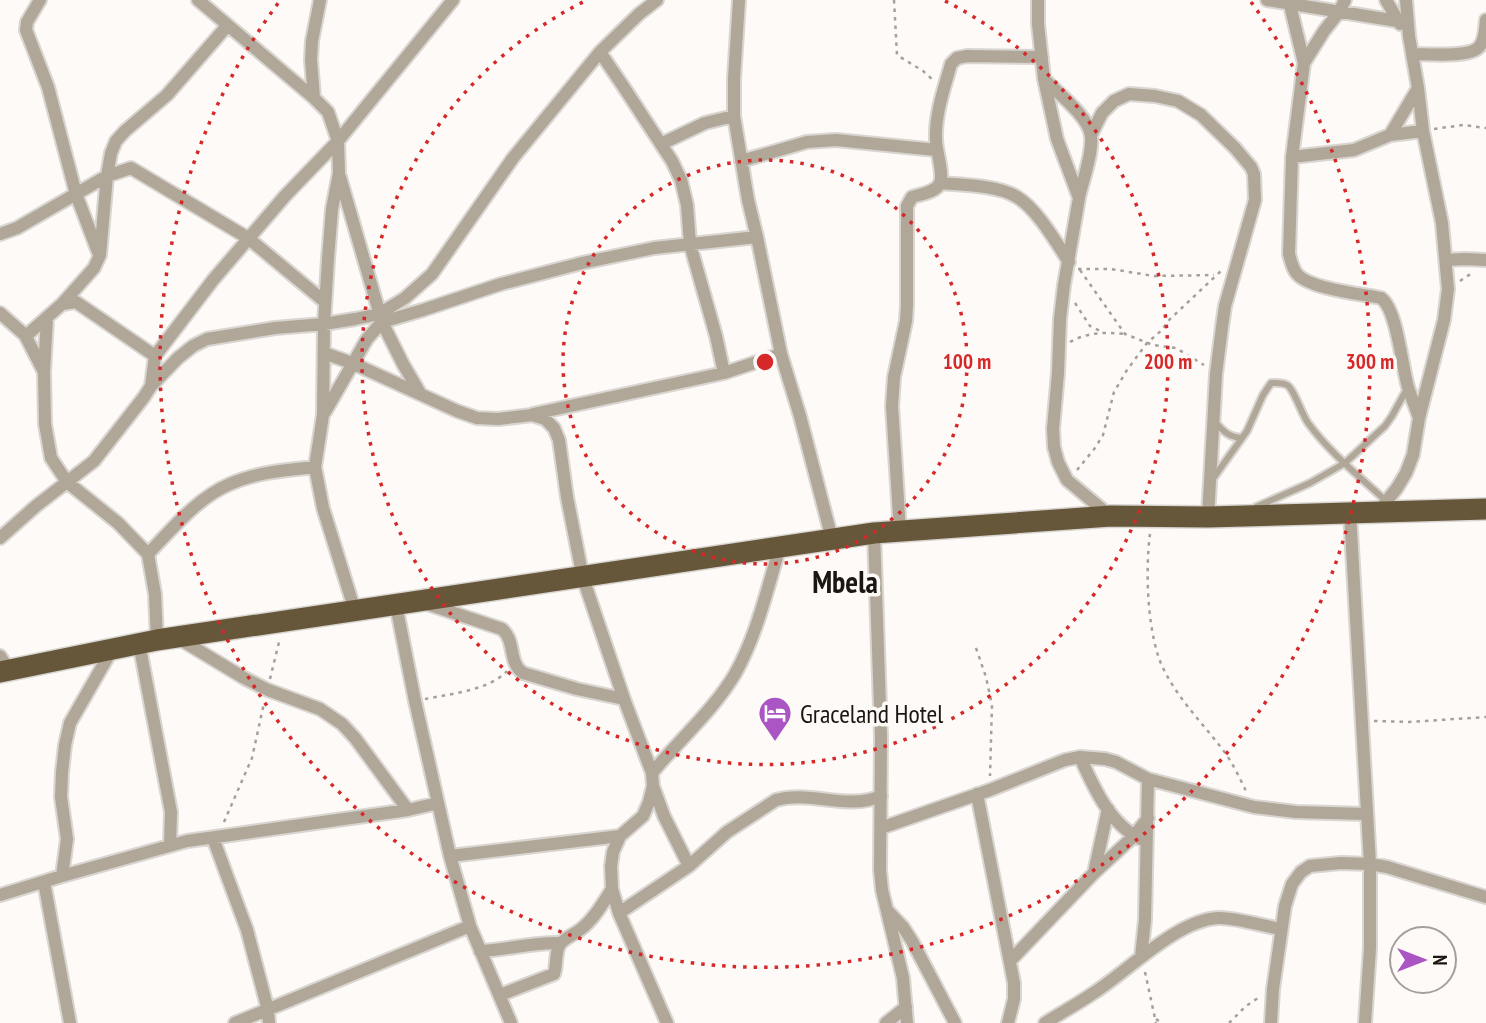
<svg xmlns="http://www.w3.org/2000/svg" width="1486" height="1023" font-family="'PT Sans Narrow',sans-serif">
	<rect width="100%" height="100%" fill="#fdfaf7"/>
	<g fill="none" stroke-linecap="round" stroke-linejoin="round">
		<defs>
			<path id="service" d="M1216,423C1224,432 1229,437 1242,438
				M1212,480L1247,431L1263,395L1271,383C1276,383 1282,382 1287,385C1294,389 1302,415 1308,423C1330,453 1359,476 1386,501
				M1256,507L1310,483L1345,463L1385,426L1392,416L1408,387"/>
			<path id="minor" d="M40,0L27,22L26,30L48,87L76,194L98,252
				M198,0L314,98L328,112L338,141L339,173L332,209L328,259L324,324L323,415L315,467L323,508L355,611
				M739,0L734,79V116L748,200L757,237L781,354L800,416L832,539
				M1038,0V24L1044,79L1057,139L1079,198L1064,285L1060,319L1058,373L1053,429L1054,447L1058,462L1067,480L1110,516
				M1267,0L1397,21
				M1345,0L1339,12L1324,31L1304,63L1292,157L1289,254C1291,261 1292,268 1297,274C1310,289 1361,294 1381,298C1397,309 1402,367 1408,387C1411,397 1416,408 1419,418
				M1386,0L1400,24
				M1290,5L1304,63
				M600,52L623,86L672,161L681,180L687,205L690,244L716,336L724,373
				M1413,54C1428,54 1469,58 1479,47C1485,41 1485,29 1486,20
				M1045,80C1059,94 1089,117 1091,136C1093,153 1083,180 1079,197
				M314,98L311,60L312,41L320,0
				M1091,135L1102,113L1114,101L1129,94L1155,96L1178,101L1201,115L1235,148L1251,167L1254,174L1255,200L1225,306L1222,327L1216,374L1208,517
				M1390,135L1418,88
				M661,144L705,123L734,116
				M1292,157L1354,150L1390,135L1423,131
				M741,161L807,142L836,140L936,150
				M340,177L382,322L403,364L420,393
				M940,183C962,185 998,185 1017,197C1037,209 1056,242 1069,262
				M0,234L17,228L107,176L131,168L248,238L325,302
				M1446,260L1465,259L1486,260
				M62,304L94,268L100,255L107,176L111,153L116,141L125,131L167,95L227,26
				M0,313L25,335H27L62,304L76,302L155,356
				M47,318L44,372L45,424L51,458L67,482L118,523L148,554L155,594L157,640
				M25,335L44,372
				M324,353L352,363L457,411L477,418L498,419L532,415L545,419L554,428L559,440L567,497L583,578L624,699L652,773L653,786L649,802L643,816L620,836L613,852L611,866L612,889L619,913L667,1023
				M151,386L178,358L193,346L207,339L275,328L324,324L355,319L379,314L405,298L432,274L513,158L600,52L639,14L657,0
				M325,412L367,339L382,322L423,310L501,284L582,263L654,248L757,237
				M533,414L724,373L781,354
				M1378,512L1397,488L1406,473L1413,455L1419,418L1444,320L1448,289L1442,223L1423,131L1418,88L1409,36L1406,0
				M1350,513L1370,864V948L1365,1023
				M900,531L892,406L894,377L906,321L907,305V206L912,197C920,194 936,193 940,183C944,173 936,151 936,139C935,114 944,89 951,64L957,58L967,56L1042,57
				M874,533L881,736L880,870L882,890L903,978L907,1023
				M0,538L36,506L94,461L144,397L151,386L155,356L213,280L285,196L338,141L453,0
				M148,554C172,529 197,498 230,484C257,472 287,470 315,467
				M427,604L502,629C516,641 508,663 523,673L577,689L624,699
				M396,605L415,701L450,856L470,926L511,1023
				M178,638L244,678L268,690L320,709L342,724L355,738L408,810
				M139,643L171,812L170,845
				M0,656L8,669
				M1080,757C1093,786 1110,825 1141,839
				M652,773C679,740 713,711 735,674C757,635 767,589 780,547
				M653,786L664,816L689,866
				M977,794L1014,983V999L1008,1023
				M881,828L990,790L1065,760L1080,757L1105,759L1116,762L1148,779L1254,807L1296,812L1366,814
				M213,838L247,930L268,1010L269,1023
				M450,856L620,836
				M1094,873L1108,809
				M62,876L67,839L61,797L62,772L65,745L70,723L113,648
				M44,882L70,1023
				M0,895L62,876L187,841L408,810L438,803
				M887,910L903,927L912,941L955,1023
				M619,913L689,866L727,832L776,800C810,790 847,811 881,796
				M480,951C507,950 533,942 560,943
				M1141,957L1145,920L1148,779
				M1010,961L1094,873L1134,836L1148,818
				M500,995L554,974C557,965 555,955 559,946C563,938 574,935 581,929C594,919 603,903 612,889
				M235,1023L470,926
				M886,1023L906,1007
				M1045,1023C1061,1013 1079,1003 1095,992C1129,970 1177,920 1218,918C1234,917 1263,926 1281,929
				M1271,1023L1273,989L1285,906L1292,884L1301,872L1310,866L1341,863L1370,864L1387,867L1486,897"/>
			<path id="trunk" d="M0,672L157,640L874,533L1111,516L1208,517L1486,509"/>
		</defs>
		<use href="#service" stroke="#d9d6d2" stroke-width="10"/>
		<use href="#minor" stroke="#d9d6d2" stroke-width="16"/>
		<use href="#trunk" stroke="#d9d6d2" stroke-width="24"/>
		<path stroke="#a4a09c" stroke-width="2.5" stroke-dasharray="3.5 5" stroke-linecap="butt" d="M894,0L897,55L923,71L933,80
			M1434,129L1463,125L1486,128
			M1078,269H1111L1154,276L1214,275
			M1080,270L1125,334L1153,345L1176,348L1204,365
			M1460,281L1472,273
			M1075,303L1090,326L1100,331
			M1070,342C1088,332 1105,332 1125,334
			M1077,470L1095,448L1103,435L1114,392L1127,370L1147,343L1162,330L1168,321L1222,270
			M1150,534C1145,571 1147,639 1165,672C1180,701 1204,725 1223,750C1233,763 1240,779 1247,793
			M976,648L986,677L992,705L990,776
			M270,679L280,638
			M425,699C450,694 490,690 507,671
			M1374,721L1409,722L1486,717
			M224,822L252,758L264,703
			M1145,972L1156,1023
			M1156,1019L1162,1023
			M1229,1023L1246,1006L1261,996"/>
		<use href="#service" stroke="#b0a798" stroke-width="6"/>
		<use href="#minor" stroke="#b0a798" stroke-width="12"/>
		<use href="#trunk" stroke="#67573a" stroke-width="21"/>
	</g>
	<g fill="none" stroke="#d62828" stroke-width="3.5" stroke-dasharray="3.5 7">
		<circle cx="765" cy="362" r="202"/>
		<path d="M945 1A403 403 0 1 1 585 1"/>
		<path d="M1251 2A605 605 0 1 1 279 2"/>
	</g>
	<defs>
		<symbol id="hotel-pin" viewBox="-11 -11 22 30"><path d="M0 17L-7.5 6A9.5 9.5 0 1 1 7.5 6Z" fill="#aa55c3" stroke="#fdfaf7"/><path d="M-6-4.5h1.5V1H6V5H4.5V3h-9V5H-6ZM-4 0a1.8 1.8 0 1 1 3.6 0ZM.5 0V-2.5h3Q6-2.5 6 0Z" fill="#fff"/></symbol>
	</defs>
	<g fill-rule="evenodd">
		<use href="#hotel-pin" x="756" y="694" width="38" height="52"/>
	</g>
	<g text-anchor="middle" dominant-baseline="central" stroke-width="7" stroke-linejoin="round" paint-order="stroke">
		<g font-size="26" fill="#1b1611" stroke="#fdfaf7" text-anchor="start">
			<text x="800" y="713">Graceland Hotel</text>
		</g>
		<g font-size="30" font-weight="bold" fill="#1b1611" stroke="#fdfaf7">
			<text x="845" y="581">Mbela</text>
		</g>
	</g>
	<circle cx="765" cy="362" r="10" fill="#d62828" stroke="#fdfaf7" stroke-width="3.5"/>
	<g font-size="21" text-anchor="middle" font-weight="bold" fill="#d62828" stroke="#fdfaf7" stroke-width="7" stroke-linejoin="round" paint-order="stroke">
		<text x="967" y="369">100 m</text>
		<text x="1168" y="369">200 m</text>
		<text x="1370" y="369">300 m</text>
	</g>
	<g transform="translate(1423 960) rotate(90)"><circle r="33" fill="#fdfaf7" stroke="#a39f9b" stroke-width="2"/>
	<path d="M0-5L12 26L0 18L-12 26Z" fill="#aa55c3"/>
	<text y="-10" font-size="19" font-weight="bold" text-anchor="middle" fill="#1b1611">N</text>
	</g>
</svg>
